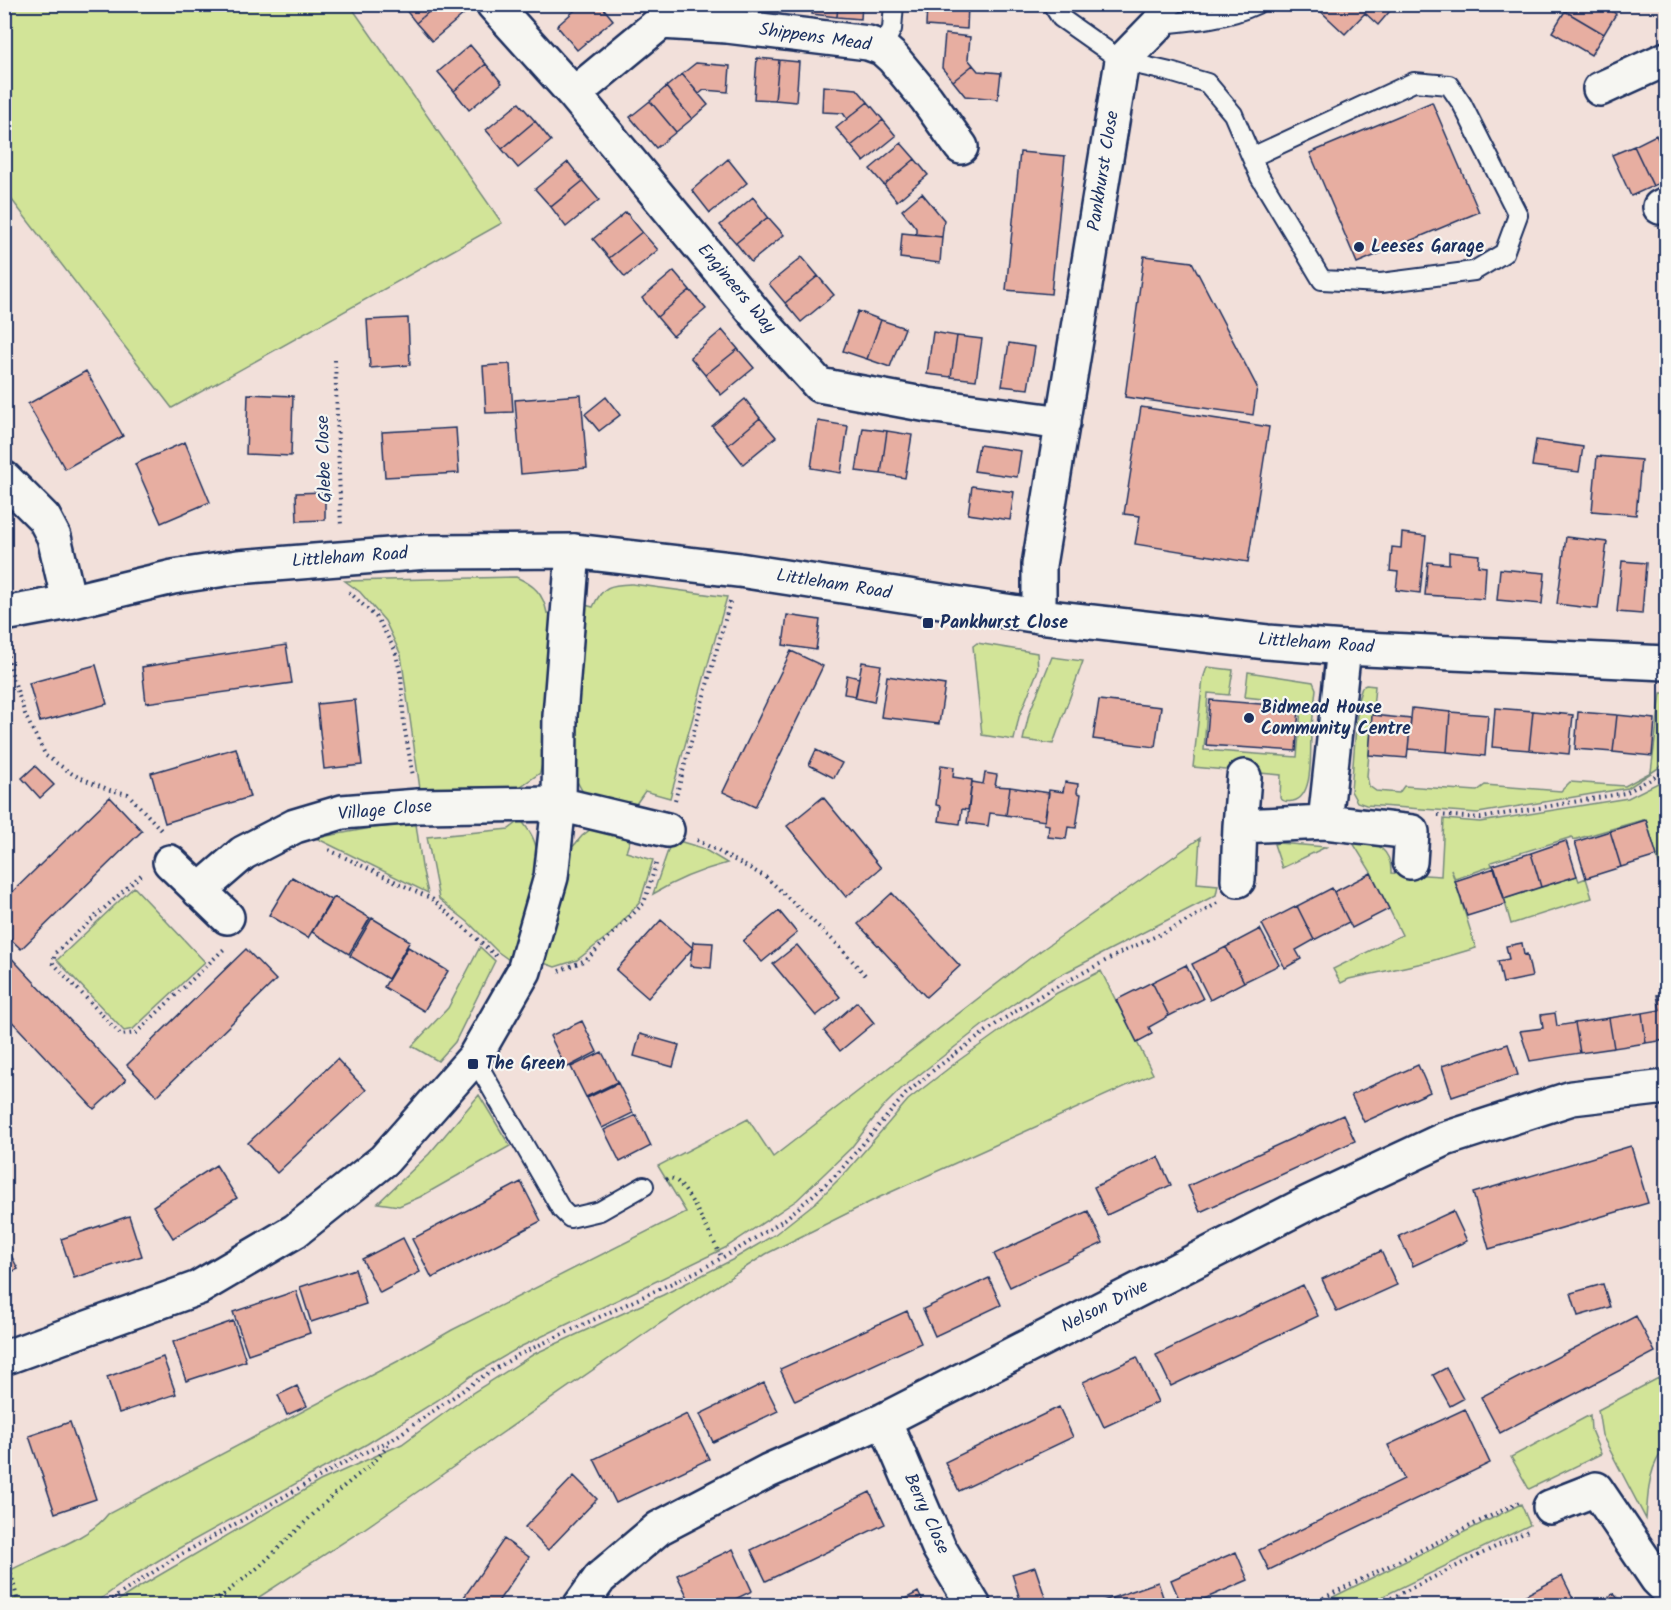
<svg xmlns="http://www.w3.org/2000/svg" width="1671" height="1610" font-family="Kalam,sans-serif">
	<rect width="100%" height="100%" fill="#f2e0da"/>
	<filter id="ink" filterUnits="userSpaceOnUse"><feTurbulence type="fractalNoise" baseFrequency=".0167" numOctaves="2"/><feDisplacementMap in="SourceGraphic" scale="12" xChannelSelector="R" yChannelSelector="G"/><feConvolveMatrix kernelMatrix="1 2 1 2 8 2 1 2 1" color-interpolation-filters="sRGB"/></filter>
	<g filter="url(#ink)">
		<path fill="#d2e498" stroke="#768a7b" stroke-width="1.5" d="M5,4L350,5L502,223L172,408L5,191Z
			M516,577C534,585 543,593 547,613H554L545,751L540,773L518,788L421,796L401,655L385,621L360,592L345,581Z
			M632,584L727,597L670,798L645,791L636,804L622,808L584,794L574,776L585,605L593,607C603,585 610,585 632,584Z
			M977,643L1037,653L1038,670L1019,717L1014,740L982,735L973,646Z
			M1052,657L1083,661L1053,744L1023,740L1029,714Z
			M1207,667L1233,670L1229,695L1208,693L1204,750L1297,757L1299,734L1311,735C1310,753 1314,797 1293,801C1287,802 1284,802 1280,798L1281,775L1193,767L1203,679Z
			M1248,672L1313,682L1316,689L1312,725L1300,723L1301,703L1245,697Z
			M1366,685L1375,686L1367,776L1369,786L1376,791L1399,793L1404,786L1477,791L1485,785L1561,791L1570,782L1625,786L1651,772L1661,693H1666V763L1628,788L1478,813L1366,805L1357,802L1351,791L1358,700L1362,687Z
			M1666,779V889L1646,819L1573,840L1572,837L1491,862L1492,866L1455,879L1451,869L1476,948L1432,961L1349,979L1341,983L1333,969L1402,935L1371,872L1353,843C1375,835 1392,853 1391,873L1441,876L1444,819L1480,822L1628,798Z
			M521,820C529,830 536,840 537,853C541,879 520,935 512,962L498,952L468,922L439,899L427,837L509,829Z
			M416,824L422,867L428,893L316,838L371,828Z
			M596,825L627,831L630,840L626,852L653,860L640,902L613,932L577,960L555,967L541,962L565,866L571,849L582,836Z
			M1200,838L1197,883L1218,885L1216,895L1043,984L983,1025L901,1089L881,1109L851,1148L797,1200L725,1248L520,1347L471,1376L438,1400L367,1444L174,1551L133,1576L92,1605H5V1573C33,1557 89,1540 108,1514L402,1359L452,1330L686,1212L658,1166L748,1119L773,1157L1029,959Z
			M672,839L702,848L727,863C701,870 676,880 653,894Z
			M1278,843L1326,847L1282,868L1274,844Z
			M1577,876L1579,881L1586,878L1592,898L1511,924L1504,899Z
			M134,887L205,962L133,1029L124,1031L57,960Z
			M480,947L495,961L455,1042L438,1061L412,1046L448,1008Z
			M1101,971L1153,1074L880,1197L766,1254L656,1326L361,1531L247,1605H111L141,1586L320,1481L402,1444L469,1395L534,1354L663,1295L732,1260L774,1235L816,1202L848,1170L908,1100L958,1061L1011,1023L1057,993Z
			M479,1095L510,1146L420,1197L399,1206L378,1203L429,1154Z
			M1666,1374V1447C1648,1466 1648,1494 1646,1519L1602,1435L1598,1410Z
			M1590,1415L1591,1430L1601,1454L1529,1489L1511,1457Z
			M1521,1504L1530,1525L1365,1605H1317Z"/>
		<path fill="#e7aea1" stroke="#1b2f5e" stroke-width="1.5" d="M401,4H438L416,23Z
			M438,4H456L464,14L432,41L416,23Z
			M582,4H600L613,20L577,50L557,26Z
			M757,4H782L781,12L757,9Z
			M813,4H838L837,17L812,14Z
			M838,4H862L861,19L837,17Z
			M927,4L968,5L967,29L926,26Z
			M1313,4H1396L1378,25L1365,13L1345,34Z
			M1569,4H1601L1616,14L1604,34L1565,11Z
			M1565,11L1604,34L1591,55L1552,32Z
			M945,34L970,37L968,59L973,65L953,81L942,68Z
			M470,45L486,64L454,91L438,72Z
			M757,58L779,60L775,100L754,99Z
			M779,60L799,62L796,102L775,100Z
			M696,63L730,66L728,92L704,90L699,94L682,74Z
			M486,64L502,83L469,110L454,91Z
			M973,65L978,71L1001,73L998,99L965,96L953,81Z
			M682,74L708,105L692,119L666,87Z
			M823,86L857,89L868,102L847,119L843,113L822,112Z
			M666,87L692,119L676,132L650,101Z
			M650,101L676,132L656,148L630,117Z
			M868,102L883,120L851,146L836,128Z
			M1432,102L1479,212L1357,263L1310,153Z
			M519,103L535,121L502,149L486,130Z
			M883,120L896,136L864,162L851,146Z
			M535,121L551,141L518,168L502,149Z
			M1656,135L1666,158V180L1653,186L1634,146Z
			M901,143L915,159L884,185L870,169Z
			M1634,146L1653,186L1631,196L1612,155Z
			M1020,152L1065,156L1051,294L1006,290Z
			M728,159L747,183L710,213L692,190Z
			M915,159L928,175L897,201L884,185Z
			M568,162L583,181L551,207L535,189Z
			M583,181L599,200L566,227L551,207Z
			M922,193L944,220L942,237L916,234V228L902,210Z
			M753,197L768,217L736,243L720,225Z
			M626,212L642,232L609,258L593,239Z
			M768,217L784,235L751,262L736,243Z
			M642,232L658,250L625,277L609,258Z
			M902,233L942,237L940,263L900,258Z
			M1144,256L1192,262L1257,387L1253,415L1125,397Z
			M802,257L818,276L785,303L769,284Z
			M674,271L690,290L657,317L642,298Z
			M818,276L834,295L801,322L785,303Z
			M690,290L706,309L673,336L657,317Z
			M858,311L881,320L867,359L843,351Z
			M408,318L410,365L370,368L367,320Z
			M881,320L905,328L890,367L867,359Z
			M722,330L738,349L705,375L690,357Z
			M933,332L957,336L951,377L927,374Z
			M957,336L982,339L976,380L951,377Z
			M1009,343L1035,347L1028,389L1002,386Z
			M738,349L754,368L721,395L705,375Z
			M510,364L513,412L486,413L483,366Z
			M86,371L123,436L65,469L28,404Z
			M248,394L293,396L291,456L246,454Z
			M581,395L587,468L521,474L515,400Z
			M606,397L620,415L599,431L585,414Z
			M745,399L760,418L728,445L712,426Z
			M1141,407L1269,427L1248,562L1135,544L1140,516L1124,514Z
			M760,418L776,437L743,464L728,445Z
			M818,421L848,426L841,473L811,468Z
			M456,428L459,473L385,477L382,432Z
			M863,428L887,431L881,474L856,471Z
			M887,431L912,435L905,478L881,474Z
			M1536,440L1583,447L1579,472L1532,466Z
			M185,442L210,502L161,523L135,464Z
			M979,445L1021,451L1017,477L974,471Z
			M1597,456L1641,460L1636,515L1592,511Z
			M972,486L1014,492L1010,520L968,514Z
			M325,492V520L297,521L296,493Z
			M1402,533L1426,536L1420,593L1396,590L1398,572L1390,571L1392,547L1401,548Z
			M1566,537L1607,542L1598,609L1557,604Z
			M1449,552L1479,555L1478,566L1486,567L1484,599L1425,595L1428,562L1449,564Z
			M1622,561L1646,563L1642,614L1617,612Z
			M1500,569L1545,573L1542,604L1497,600Z
			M787,615L820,620L816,650L783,645Z
			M286,645L292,683L146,703L142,667Z
			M791,651L823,666L755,807L723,792Z
			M862,662L881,665L874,702L855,698Z
			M96,665L107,704L40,722L29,683Z
			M847,675L859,678L856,696L844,694Z
			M887,676L945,685L939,724L881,717Z
			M355,700L362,765L324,769L317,704Z
			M1099,700L1161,707L1155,747L1093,739Z
			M1210,700L1299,707L1296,751L1206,745Z
			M1412,708L1450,712L1447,752L1408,749Z
			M1495,708L1533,711L1529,750L1492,747Z
			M1533,711L1573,715L1569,754L1529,750Z
			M1450,712L1488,715L1485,756L1447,752Z
			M1578,712L1617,715L1613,752L1575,749Z
			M1372,715L1411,719L1407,758L1369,755Z
			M1617,715L1655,719L1652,756L1613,752Z
			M236,748L250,797L165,823L151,773Z
			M816,750L842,763L834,778L809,765Z
			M941,765L954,767L953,777L972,780L968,810L962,809L960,824L939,821L941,806L936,805Z
			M35,766L54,785L40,798L22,778Z
			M985,773L997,775L995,786L1010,787L1006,815L990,813L988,826L967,823L972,782L983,784Z
			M1065,782L1078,784L1077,793L1081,794L1076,828L1068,827L1066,839L1048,837L1049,825L1044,824L1049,790L1063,792Z
			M1010,787L1049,793L1045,821L1006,815Z
			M110,797L142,831L21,949L4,933V900Z
			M823,797L881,868L846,897L787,826Z
			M1646,820L1657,856L1621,867L1610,831Z
			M1610,831L1621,867L1586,878L1575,842Z
			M1566,841L1577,876L1541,887L1531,853Z
			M1531,853L1541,887L1504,899L1493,865Z
			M1495,868L1506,904L1467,916L1455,881Z
			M1371,873L1389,909L1352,928L1334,892Z
			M292,877L331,900L308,938L269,915Z
			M1332,888L1349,922L1314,940L1297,906Z
			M892,893L960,966L926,997L858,924Z
			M334,897L370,918L349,954L312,932Z
			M1297,906L1314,940L1296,950L1301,959L1285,968L1262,924Z
			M779,911L797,933L762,962L743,941Z
			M372,918L410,941L388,979L350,956Z
			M661,920L693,948L648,998L616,970Z
			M1260,929L1279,965L1244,982L1226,947Z
			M693,942L713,943L711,968L690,966Z
			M1522,943L1524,955L1527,954L1532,977L1503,983L1498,961L1509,959L1506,946Z
			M797,945L840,997L816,1016L773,964Z
			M408,947L448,971L424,1011L384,987Z
			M1226,947L1244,982L1210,1000L1192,964Z
			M246,949L276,980L157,1096L127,1065Z
			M4,950L126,1080L94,1109L4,1013Z
			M1186,965L1203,999L1169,1016L1152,982Z
			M1152,982L1169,1016L1149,1027L1152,1034L1137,1042L1116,1000Z
			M1666,994V1040L1646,1043L1642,1013L1660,1010L1657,995Z
			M857,1002L874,1023L840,1051L824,1031Z
			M1555,1013L1557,1026L1575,1023L1580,1053L1530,1061L1520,1031L1543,1028L1541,1015Z
			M1642,1013L1646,1043L1614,1048L1609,1018Z
			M1609,1018L1614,1048L1580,1053L1575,1023Z
			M582,1021L597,1052L566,1068L550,1036Z
			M640,1034L679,1045L673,1067L634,1056Z
			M1508,1044L1518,1075L1452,1097L1442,1066Z
			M602,1052L617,1082L586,1097L571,1067Z
			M337,1059L366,1090L277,1173L248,1143Z
			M1418,1065L1430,1092L1364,1122L1351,1095Z
			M618,1083L633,1113L602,1128L587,1098Z
			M636,1115L651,1146L620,1162L604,1130Z
			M1343,1115L1355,1141L1200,1212L1188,1186Z
			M1631,1146L1648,1203L1489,1249L1473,1193Z
			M1158,1157L1171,1185L1107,1215L1094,1187Z
			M216,1165L237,1198L173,1238L153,1206Z
			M521,1182L541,1221L432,1278L412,1239Z
			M1088,1211L1103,1243L1010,1287L994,1254Z
			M1453,1211L1467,1241L1413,1266L1399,1236Z
			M129,1216L142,1256L74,1278L61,1239Z
			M403,1238L420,1272L380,1293L362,1259Z
			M4,1241L18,1269L4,1275Z
			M1381,1251L1397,1285L1337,1312L1322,1279Z
			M355,1269L366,1304L311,1322L300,1287Z
			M989,1278L1001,1305L935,1336L923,1309Z
			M1603,1284L1610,1307L1578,1316L1571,1293Z
			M1303,1285L1318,1316L1171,1386L1156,1355Z
			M296,1291L310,1333L248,1354L233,1312Z
			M907,1311L921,1343L795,1401L780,1369Z
			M1636,1316L1655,1352L1500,1433L1481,1397Z
			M233,1321L246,1361L186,1381L173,1342Z
			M163,1357L176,1394L119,1413L107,1377Z
			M1137,1357L1158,1402L1104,1427L1083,1382Z
			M1446,1368L1463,1399L1450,1406L1433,1375Z
			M764,1383L778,1411L713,1442L700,1414Z
			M297,1386L307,1406L287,1415L278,1395Z
			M1059,1407L1073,1437L959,1491L945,1462Z
			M1465,1409L1490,1463L1269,1570L1259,1550L1404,1479L1388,1445Z
			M687,1414L709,1459L616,1503L594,1459Z
			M70,1422L96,1499L55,1513L29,1436Z
			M574,1476L597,1499L548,1550L525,1527Z
			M870,1492L885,1524L766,1581L751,1550Z
			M504,1539L529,1557L495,1606H476L464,1597Z
			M733,1549L752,1591L721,1606H692L677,1575Z
			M1236,1552L1248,1580L1188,1606H1182L1171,1580Z
			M1035,1567L1048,1606H1022L1012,1574Z
			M1562,1576L1577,1606H1505Z
			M1158,1582L1166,1606H1089Z
			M918,1592L925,1606H892Z
			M1613,1593L1625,1606H1600Z"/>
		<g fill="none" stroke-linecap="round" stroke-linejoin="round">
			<defs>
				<path id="lane" d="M1052,4L1061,18L1122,61L1170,72L1207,83L1233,114L1260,177L1322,280L1381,283L1474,271L1504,253L1518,215L1462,104L1449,85L1414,82L1252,157
					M1158,24C1192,21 1225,19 1257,4
					M1158,24L1173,4
					M882,48L892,29L894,4
					M474,1058L561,1209L570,1218L600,1211L644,1186"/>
				<path id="street" d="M493,4L574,94L764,324L819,385L928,405L1063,423
					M1600,89L1666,59
					M574,94L661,22L727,26L868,43L882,48L893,58L926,98L961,147
					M1660,207L1666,204
					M4,478L44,518L54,537L69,602
					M1039,616V565L1122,61L1158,24
					M1325,822L1412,832L1410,862
					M1240,826L1244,777
					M170,862L227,917
					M1238,880L1240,826L1325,822L1344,648
					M199,891L243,853L295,826L342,812L418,806L559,804L667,830
					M4,1358L198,1288L295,1231L384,1160L474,1058L524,971L551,877L559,804L560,716L573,551
					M884,1420L939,1548L974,1606
					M1550,1507L1596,1489L1657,1579L1666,1588
					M580,1606L600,1578L659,1528L768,1471L884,1420L1308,1203L1445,1139L1572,1098L1666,1087"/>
				<path id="secondary" d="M4,614L69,602L173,577L238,567L427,552L573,551L739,570L1039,616L1267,642L1344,648L1666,663"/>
			</defs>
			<use href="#lane" stroke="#1b2f5e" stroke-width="22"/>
			<use href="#street" stroke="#1b2f5e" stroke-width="38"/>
			<use href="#secondary" stroke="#1b2f5e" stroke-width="38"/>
			<path stroke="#1b2f5e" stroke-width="4" stroke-dasharray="1.5 4.5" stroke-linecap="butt" d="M335,360L341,527
				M349,592L377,618L395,650L401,676L404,725L413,776
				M5,644L13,678L26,717L46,756L74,775L110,790L128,794L163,832
				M675,800L730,602
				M1438,815L1481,818L1625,793L1666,771
				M697,840L766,877L838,945L866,976
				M329,850L432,899L496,956
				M141,875L55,953L53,963L121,1035L136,1033L224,949
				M559,971L586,960L644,903L657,861
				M666,1180C670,1178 671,1178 675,1180C687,1186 714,1243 722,1258
				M4,1557L9,1565L19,1606
				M102,1606L173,1559L349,1460L393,1439L482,1377L518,1355L702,1269L743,1246L785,1219L811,1197L837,1174L906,1094L936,1068L999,1022L1043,994L1124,951L1178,926L1218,903
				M209,1606L260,1566L331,1497L375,1461L391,1442
				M1307,1606L1519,1502
				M1375,1606L1528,1531"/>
			<use href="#lane" stroke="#f6f6f2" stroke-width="18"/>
			<use href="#street" stroke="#f6f6f2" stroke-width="33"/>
			<use href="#secondary" stroke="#f6f6f2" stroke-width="33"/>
		</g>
	</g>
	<g fill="#1b2f5e" stroke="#f6f6f2" stroke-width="2">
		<circle cx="1359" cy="247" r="6"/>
		<rect x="922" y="617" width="12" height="12" rx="3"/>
		<circle cx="1249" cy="718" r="6"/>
		<rect x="467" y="1058" width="12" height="12" rx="3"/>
	</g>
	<g text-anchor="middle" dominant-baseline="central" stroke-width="4.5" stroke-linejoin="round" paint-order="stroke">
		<g font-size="18" fill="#1b2f5e" stroke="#f6f6f2">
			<text transform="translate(815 38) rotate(8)">Shippens Mead</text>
			<text transform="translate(1104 171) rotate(-81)">Pankhurst Close</text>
			<text transform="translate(736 289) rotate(50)">Engineers Way</text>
			<text transform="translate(325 459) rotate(-92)">Glebe Close</text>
			<text transform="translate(350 558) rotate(-4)">Littleham Road</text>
			<text transform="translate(834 585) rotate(9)">Littleham Road</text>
			<text transform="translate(1316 644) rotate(4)">Littleham Road</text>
			<text transform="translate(385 811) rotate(-5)">Village Close</text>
			<text transform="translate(1105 1307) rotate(-27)">Nelson Drive</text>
			<text transform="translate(926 1514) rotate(66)">Berry Close</text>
		</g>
		<g font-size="18" font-weight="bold" fill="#1b2f5e" stroke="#f6f6f2" text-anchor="start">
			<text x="1371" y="247">Leeses Garage</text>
			<text x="940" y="623">Pankhurst Close</text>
			<text x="1261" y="708">Bidmead House<tspan x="1261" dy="21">Community Centre</tspan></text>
			<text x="485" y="1064">The Green</text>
		</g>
	</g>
	<rect width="1671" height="1610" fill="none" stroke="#f6f6f2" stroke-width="24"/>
	<rect x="12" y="12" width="1647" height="1586" fill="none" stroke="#1b2f5e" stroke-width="2" filter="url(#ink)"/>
</svg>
